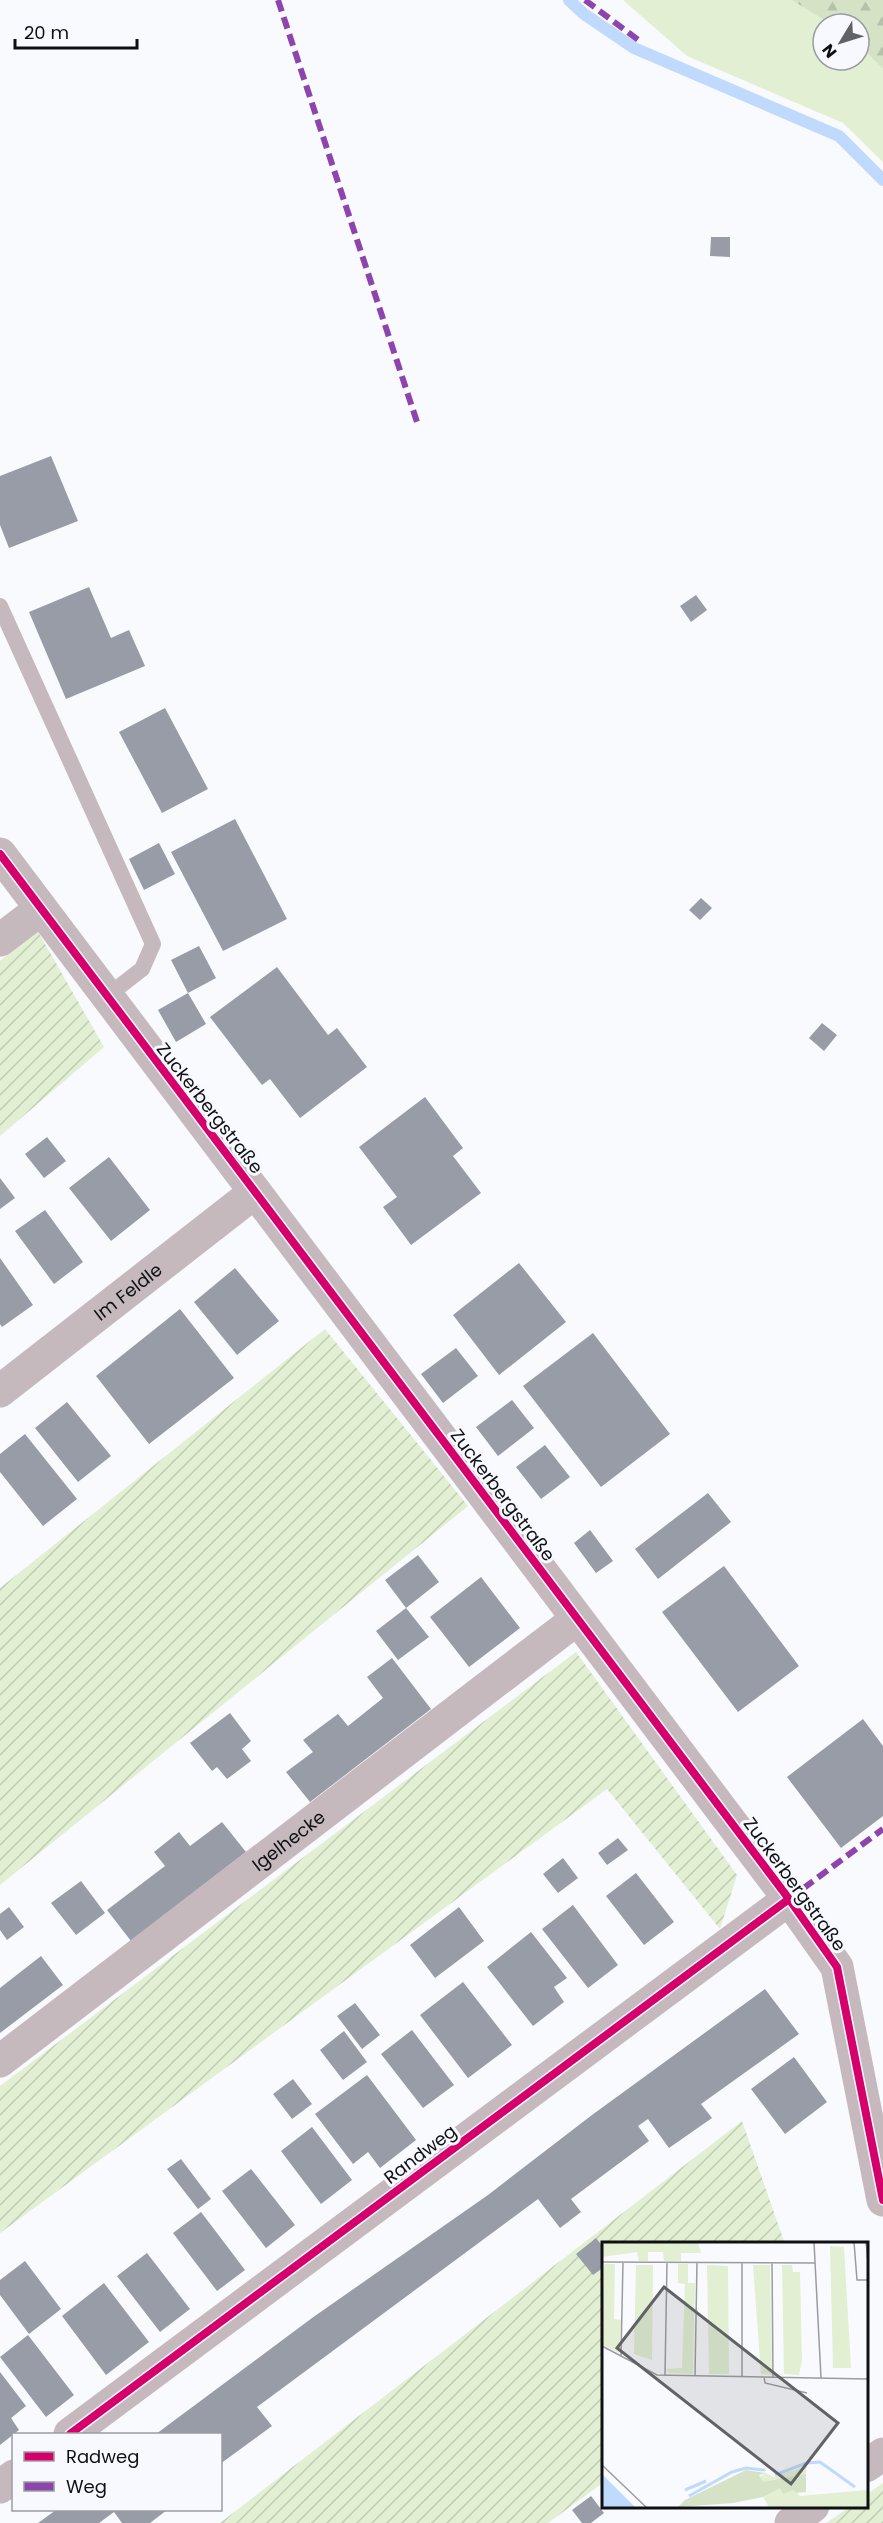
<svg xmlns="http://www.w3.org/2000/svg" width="883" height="2523" font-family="Poppins,sans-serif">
	<defs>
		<pattern id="forest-firs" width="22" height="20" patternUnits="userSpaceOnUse" patternTransform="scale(1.5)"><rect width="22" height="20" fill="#d5e2c6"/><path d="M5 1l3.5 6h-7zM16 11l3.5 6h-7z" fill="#b6c1a9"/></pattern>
		<pattern id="garden-furrows" width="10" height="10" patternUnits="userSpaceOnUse" patternTransform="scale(1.5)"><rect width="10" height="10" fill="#e2efd3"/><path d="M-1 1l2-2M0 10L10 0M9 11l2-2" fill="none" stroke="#c1ccb4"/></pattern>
	</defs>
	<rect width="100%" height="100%" fill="#f8fafd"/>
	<path fill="#e2efd3" d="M623,0H792L830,24H823V60H859V45L883,69V162L843,123L687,56Z"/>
	<path fill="url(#forest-firs)" d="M792,0H883V69L859,45V24H830Z"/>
	<path fill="url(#garden-furrows)" d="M37,930L104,1047L0,1136V961Z
		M325,1329L468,1506L0,1885V1588Z
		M576,1652L737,1875L720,1929L607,1789L0,2233V2086Z
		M742,2121L785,2244H604V2482L548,2523H220Z
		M883,2483V2523H826L850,2507L866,2506L867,2494Z"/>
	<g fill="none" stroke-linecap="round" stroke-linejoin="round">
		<path stroke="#bfdafc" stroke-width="12" d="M569,0L584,14L634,48L839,136L883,180"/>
	</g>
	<path fill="#979ca6" d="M711,237H730V257L710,256Z
		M51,456L78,521L9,548L0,525V476Z
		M89,587L111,638L129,630L145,666L66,699L29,612Z
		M696,595L707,610L691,622L680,606Z
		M165,708L208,789L162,813L119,732Z
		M235,819L287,919L223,951L171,852Z
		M159,843L175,874L144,890L129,859Z
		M701,898L712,908L700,920L689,910Z
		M199,946L216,978L188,993L171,960Z
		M277,967L328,1035L337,1028L367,1067L300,1118L270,1079L262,1085L210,1017Z
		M188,993L206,1024L176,1042L158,1010Z
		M822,1023L837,1035L824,1051L809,1038Z
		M425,1097L463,1148L453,1156L481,1193L411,1245L383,1207L397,1197L359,1147Z
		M47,1137L66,1161L44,1178L25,1154Z
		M109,1157L150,1210L111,1241L69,1188Z
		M0,1178L15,1198L0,1209Z
		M45,1210L83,1262L54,1284L15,1231Z
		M0,1258L33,1305L2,1327L0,1324Z
		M519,1263L566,1322L499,1375L453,1315Z
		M235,1268L279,1321L237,1355L194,1302Z
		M180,1309L234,1378L149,1444L96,1376Z
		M593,1333L670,1434L601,1487L523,1386Z
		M456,1348L478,1376L443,1403L421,1374Z
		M512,1400L534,1428L498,1456L476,1427Z
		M67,1402L111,1456L78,1482L35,1428Z
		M25,1434L77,1499L43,1526L0,1472V1454Z
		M545,1445L570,1477L541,1499L516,1467Z
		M708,1493L731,1522L658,1579L635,1549Z
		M590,1530L613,1561L596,1573L574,1543Z
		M418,1555L439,1582L406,1608L429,1637L398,1660L376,1631L406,1608L385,1580Z
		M724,1566L799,1666L738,1712L662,1612Z
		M481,1577L520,1628L469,1667L430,1617Z
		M392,1658L431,1709L310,1802L286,1772L313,1752L303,1740L338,1714L348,1726L383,1698L367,1677Z
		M230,1713L251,1741L242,1749L251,1761L227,1779L217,1767L212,1771L190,1743Z
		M863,1719L883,1746V1816L841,1848L787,1777Z
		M222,1822L246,1852L131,1941L107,1910L165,1866L154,1852L179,1832L190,1846Z
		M618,1838L628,1850L607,1865L598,1853Z
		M563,1858L578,1878L558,1893L543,1874Z
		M636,1873L674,1922L644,1945L606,1896Z
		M81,1881L105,1913L76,1935L51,1903Z
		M573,1905L618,1965L588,1988L542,1929Z
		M9,1907L24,1927L7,1940L0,1930V1914Z
		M459,1907L484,1941L435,1978L410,1945Z
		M531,1932L567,1978L554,1987L564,2002L533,2026L487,1967Z
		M41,1956L63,1985L0,2033V1988Z
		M463,1982L512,2045L468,2078L420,2015Z
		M765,1989L799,2034L701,2104L712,2118L669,2148L648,2119L638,2126L649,2141L571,2199L581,2212L560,2228L538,2199L257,2407L272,2426L220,2464V2434H156L312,2318L488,2195L592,2115Z
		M355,2003L380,2035L362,2049L337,2016Z
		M412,2030L454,2085L423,2108L381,2054Z
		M344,2031L367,2062L343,2080L320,2050Z
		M794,2057L827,2102L785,2134L751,2089Z
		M367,2075L416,2140L380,2168L368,2152L353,2164L315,2114Z
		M293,2079L312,2104L292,2119L273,2094Z
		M312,2127L352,2180L321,2204L281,2151Z
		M181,2159L211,2199L198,2209L167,2169Z
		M251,2169L295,2225L266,2248L222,2191Z
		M201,2212L245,2270L217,2291L173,2233Z
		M596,2238L604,2248V2267L593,2275L576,2254Z
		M147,2253L190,2309L160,2332L117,2276Z
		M25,2261L61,2309L29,2334L0,2295V2280Z
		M104,2283L149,2342L106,2375L62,2316Z
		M28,2335L74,2395L46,2417L0,2357Z
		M0,2372L26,2406L11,2418L19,2430L0,2445Z
		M591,2496L604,2513L591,2523H582L572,2510Z
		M56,2510H167L150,2523H122L114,2512L99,2523H38Z"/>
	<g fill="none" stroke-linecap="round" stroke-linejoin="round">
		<path stroke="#c6b9bd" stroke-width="16" d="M0,606L153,944L142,969L106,997"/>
		<g stroke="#c6b9bd" stroke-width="33">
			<path d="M0,854L789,1899L837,1967L883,2200"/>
			<path d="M0,940L41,909"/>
			<path id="s1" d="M0,1391L255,1192"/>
			<path id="s2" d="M0,2061L577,1619"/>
			<path d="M70,2434L789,1899"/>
			<path d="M866,2466L883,2454"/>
			<path d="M0,2487L14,2476"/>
			<path d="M791,2523L813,2506"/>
		</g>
		<path stroke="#8e44ad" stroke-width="6" stroke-dasharray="12 6" stroke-linecap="butt" d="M278,0L418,425
			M585,0L641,42
			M789,1899L883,1829"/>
		<defs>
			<path id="cycleway" d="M0,854L789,1899L837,1967L883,2200
				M70,2434L789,1899"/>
		</defs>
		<use href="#cycleway" stroke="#f7f9fe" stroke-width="11"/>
		<use href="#cycleway" stroke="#d6006c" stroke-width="8"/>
	</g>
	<g text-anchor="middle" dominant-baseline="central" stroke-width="6" stroke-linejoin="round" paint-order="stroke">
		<g font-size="18" fill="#0f1013" stroke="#f7f9fe">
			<text transform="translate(210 1108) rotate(52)">Zuckerbergstraße</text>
			<text stroke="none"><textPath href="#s1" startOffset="162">Im Feldle</textPath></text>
			<text transform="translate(503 1495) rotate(53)">Zuckerbergstraße</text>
			<text stroke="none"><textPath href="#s2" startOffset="363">Igelhecke</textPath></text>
			<text transform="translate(795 1884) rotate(54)">Zuckerbergstraße</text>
			<text transform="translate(420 2154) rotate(-37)">Randweg</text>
		</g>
	</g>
	<g transform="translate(602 2242)">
		<rect width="266" height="266" fill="#f8fafd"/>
		<path d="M205,224L204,232L188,238L161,240L156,236L164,231L171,235Z" fill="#e2efd3"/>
		<path d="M144,228L164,231L157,233L161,240L204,232V250L181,252L178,247L161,255L131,261L76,265L83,258Z" fill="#d5e2c6"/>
		<path d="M0,0H96L99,11H79V19H62L61,10H46V19H37L35,10L0,15ZM228,4L242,5L249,126H231ZM2,22H13L12,77L19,78L17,111L0,102ZM76,22H86V41H93L91,132L67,131L64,127L80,126L83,42L76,41ZM34,23H51L50,118L32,112ZM105,23L126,24L127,132H107ZM151,23H168L170,133L159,132ZM180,23H190L191,30H198L200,118L197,133L182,132ZM178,246L181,252L191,248L198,254L265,248V265H167L161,255Z" fill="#e2efd3"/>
		<path d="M0,232L33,265H0Z" fill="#bfdafc"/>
		<path fill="none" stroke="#bfdafc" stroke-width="3" d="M173,233L204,221L218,220L253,245M83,248L104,239M87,254L130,230L144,226L163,228"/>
		<path fill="none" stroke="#9b9c9f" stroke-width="1.5" d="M212,0L219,136M252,0L255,38H266M264,0L266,20M0,20L213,21M170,20L171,135M0,104L55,133L266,137M19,114L21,20M63,133L65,20M93,134L95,20M140,134V20M162,135L163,141L205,151M0,223L44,265"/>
		<path fill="#616265" fill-opacity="0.15" stroke="#616265" stroke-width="3" d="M62,45L236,181L189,242L15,106Z"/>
		<rect width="266" height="266" fill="none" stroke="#0f1013" stroke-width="3"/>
	</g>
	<rect x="12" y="2433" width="210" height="78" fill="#f7f9fe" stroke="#9a9ca0" stroke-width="1.5"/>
	<rect x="24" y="2452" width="30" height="9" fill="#d6006c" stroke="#9a9ca0" stroke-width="1.5"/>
	<text x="66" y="2463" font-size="18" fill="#0f1013">Radweg</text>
	<rect x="24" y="2482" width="30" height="9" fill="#8e44ad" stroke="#9a9ca0" stroke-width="1.5"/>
	<text x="66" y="2493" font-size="18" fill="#0f1013">Weg</text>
	<g transform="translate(841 42) rotate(232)"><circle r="28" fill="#f7f9fe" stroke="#9a9ca0" stroke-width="1.5"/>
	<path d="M0-4.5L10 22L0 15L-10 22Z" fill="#616265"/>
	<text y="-9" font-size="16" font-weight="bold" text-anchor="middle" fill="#0f1013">N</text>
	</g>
	<path d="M15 39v9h122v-9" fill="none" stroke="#0f1013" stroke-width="3"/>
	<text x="24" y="39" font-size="18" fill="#0f1013" stroke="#f7f9fe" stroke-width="4.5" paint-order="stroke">20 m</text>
</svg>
